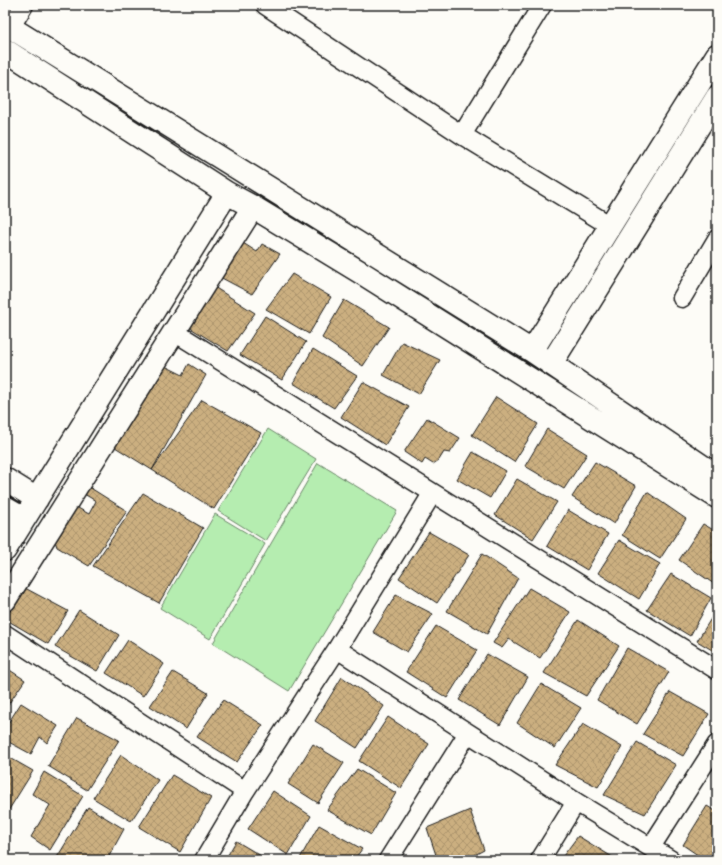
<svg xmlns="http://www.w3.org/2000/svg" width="722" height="865" font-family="Pangolin,sans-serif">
	<defs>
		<pattern id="building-cross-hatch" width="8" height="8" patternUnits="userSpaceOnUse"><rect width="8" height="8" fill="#cbaf80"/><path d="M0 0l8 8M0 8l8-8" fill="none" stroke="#ae966e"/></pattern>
	</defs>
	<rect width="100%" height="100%" fill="#fdfcf7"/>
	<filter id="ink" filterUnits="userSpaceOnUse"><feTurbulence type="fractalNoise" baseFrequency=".025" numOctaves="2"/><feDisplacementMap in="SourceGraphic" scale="8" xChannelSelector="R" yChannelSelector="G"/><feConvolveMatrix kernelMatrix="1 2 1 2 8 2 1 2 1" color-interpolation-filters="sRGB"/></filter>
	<g filter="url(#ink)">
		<path fill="#b5edb0" stroke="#688466" d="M268,429L316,459L266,541L218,511Z
			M318,463L397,511L289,691L213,643Z
			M215,514L265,544L210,639L160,608Z"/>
		<path fill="url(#building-cross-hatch)" stroke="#1c1c1c" d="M240,241L257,252L262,244L280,254L252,294L216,275Z
			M292,274L331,297L309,334L266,309Z
			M211,285L255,313L228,351L187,326Z
			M344,300L389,327L363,366L322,338Z
			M265,316L306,342L282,380L240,355Z
			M402,342L440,360L419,394L383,375Z
			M313,349L357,376L334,408L293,383Z
			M189,364L206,375L152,470L115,447L165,366L183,375Z
			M363,382L409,407L385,445L341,417Z
			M496,397L538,424L514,462L472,435Z
			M202,400L261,433L214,509L152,470Z
			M427,418L460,438L450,453L444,452L439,460L433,464L425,459L422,464L404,452Z
			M547,429L587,454L564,489L525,466Z
			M473,452L506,471L490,498L457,479Z
			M595,462L636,486L614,524L572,497Z
			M517,479L557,502L533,539L495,515Z
			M89,487L127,511L89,566L57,547L55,541L76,507L89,514L96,501L84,494Z
			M647,492L686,519L660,559L622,535Z
			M143,493L203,528L159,603L93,566Z
			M568,510L608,534L587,570L547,546Z
			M703,524L717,532V586L679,560Z
			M429,532L469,555L437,603L399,578Z
			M619,540L660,564L639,599L598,573Z
			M482,554L518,578L487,634L447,611Z
			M671,574L711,598L690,636L647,610Z
			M25,588L68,611L48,644L5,619V616Z
			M529,588L570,612L540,658L509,639L502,648L493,643Z
			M396,595L433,614L407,652L373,632Z
			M717,609V653L697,641Z
			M79,610L119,635L97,671L55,647Z
			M578,620L619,646L586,696L544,673Z
			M436,626L477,650L447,698L406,672Z
			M128,640L164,664L143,696L106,673Z
			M627,648L669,672L637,724L597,700Z
			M487,654L528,677L500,725L459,700Z
			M5,667L25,680L5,709Z
			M173,672L208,693L186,729L150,706Z
			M342,677L384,706L357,748L315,721Z
			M541,684L581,708L555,748L517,723Z
			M670,692L709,714L683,756L643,734Z
			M223,700L263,725L237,762L197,737Z
			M21,703L58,726L47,743L40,737L31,754L5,740V728Z
			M388,717L429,744L401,788L359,761Z
			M77,718L119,740L87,790L48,766Z
			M583,724L622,747L598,787L555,765Z
			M637,742L676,765L645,814L604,795Z
			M313,744L344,763L318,803L288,784Z
			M5,755L33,771L5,816Z
			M121,755L158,780L131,821L93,798Z
			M357,769L396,793L371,835L327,810Z
			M44,772L83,796L50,850L31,837L50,805L32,794Z
			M172,775L211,798L180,852L139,827Z
			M273,791L311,816L288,855L248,829Z
			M707,806L717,812V860H705L683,845Z
			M88,807L124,829L107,860L56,859Z
			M470,810L484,850L465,860H442L437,858L427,828Z
			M319,825L362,849L354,860H299Z
			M578,836L614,858L613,860H560Z
			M236,841L268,860H225Z"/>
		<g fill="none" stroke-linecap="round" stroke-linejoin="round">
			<defs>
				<path id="minor" d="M265,5L462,135L609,225
					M10,28L24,5
					M462,135L542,5
					M682,298L717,239
					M173,331L717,670
					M5,634L245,791
					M337,649L576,802L671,860
					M651,847L717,744
					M204,860L245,791L337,649L432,494
					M388,860L468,733
					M540,860L576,802"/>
				<path id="tertiary" d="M5,24L532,351L717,476
					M5,50L227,193L253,207L365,275L717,497
					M532,351L717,55
					M551,364L717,97
					M5,479L37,499
					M5,508L24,519
					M5,550L227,193
					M5,600L253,207"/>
			</defs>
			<use href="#minor" stroke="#1c1c1c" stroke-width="21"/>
			<use href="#tertiary" stroke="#1c1c1c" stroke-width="25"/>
			<use href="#minor" stroke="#fdfcf7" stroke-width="18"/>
			<use href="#tertiary" stroke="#fdfcf7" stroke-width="22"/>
		</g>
	</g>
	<rect width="722" height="865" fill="none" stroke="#fdfcf7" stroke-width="20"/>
	<rect x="10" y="10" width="702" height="845" fill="none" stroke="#1c1c1c" stroke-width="1.5" filter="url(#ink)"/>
</svg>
